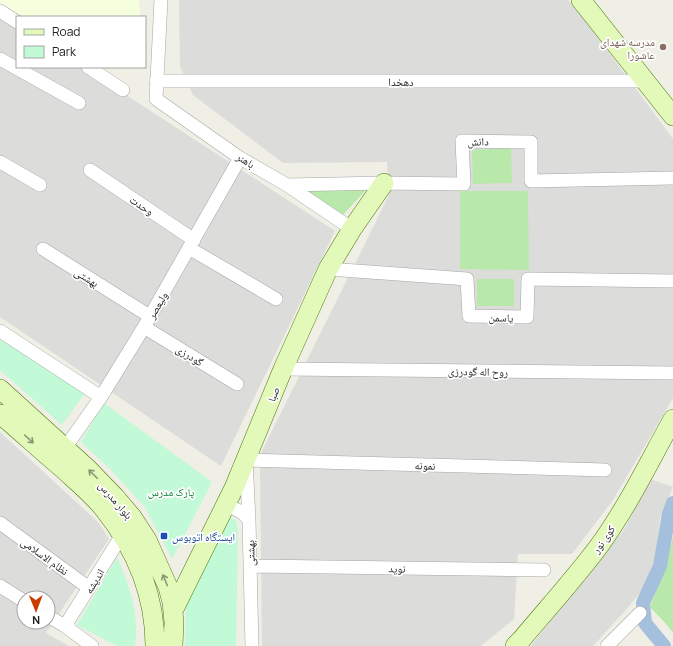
<svg xmlns="http://www.w3.org/2000/svg" width="673" height="646" font-family="Manrope,'Noto Naskh Arabic',sans-serif">
	<rect width="100%" height="100%" fill="#efefe5"/>
	<path fill="#dcdcdb" fill-rule="evenodd" d="M179,0H568L585,20L673,139V398L613,500L572,554H518L514,619L481,646H262L260,470L262,451L389,195L387,162L283,163L193,95L180,66Z
		M0,13L17,24V67H83L335,231L221,466L0,317Z
		M0,432L99,523L109,539L46,633L69,646H0ZM24,598H48V622H24Z
		M650,479L673,487L660,519L654,568L644,588L624,612L593,646H531L570,595L624,530Z"/>
	<path fill="#f5ffde" d="M0,0H139L140,17H25L0,5Z"/>
	<path fill="#b8e9ab" d="M511,148L512,183L473,184L472,150Z
		M367,189L342,216L306,191Z
		M460,191H528L529,270L460,269Z
		M477,279H514V306H477Z
		M673,536V633L666,624L650,607L667,562Z"/>
	<path fill="#c2f9d6" d="M0,335L87,390L62,425L0,370Z
		M104,403L212,482L172,559L145,507L109,468L81,442Z
		M226,516L236,520L238,530L236,646H185L186,601Z
		M117,557C129,584 140,616 135,646H117L77,625Z"/>
	<g fill="none" stroke-linecap="round" stroke-linejoin="round">
		<path stroke="#a5c0dc" stroke-width="14" d="M664,646L645,623L643,603L660,566L669,514L673,503"/>
		<defs>
			<path id="street" d="M161,0L156,99L240,158L287,185L352,229
				M0,11L17,22
				M0,59L79,103
				M88,67L123,90
				M156,81H646
				M0,162L40,185
				M90,170L194,240
				M287,185L384,183L464,184L462,141L531,142V181L673,178
				M189,248L276,299
				M43,249L151,317
				M328,269L467,279L469,316L527,317L528,279L673,281
				M144,327L237,384
				M0,331L101,397
				M283,369L673,373
				M65,448L101,397L144,327L240,158
				M225,507C236,508 242,511 249,520
				M0,523L89,588
				M250,566L544,570
				M0,586L24,601
				M48,616L65,626L92,646
				M65,626L122,535
				M252,646L249,520L246,460L605,470
				M607,646L640,613"/>
			<path id="secondary" d="M581,0L673,116
				M0,389L88,469L115,497L132,517L147,540L168,587L172,602L174,622L173,646
				M0,414C21,432 41,450 62,468C76,481 92,494 104,509C135,548 155,595 155,646
				M173,611L234,488L283,369L328,269L352,229L384,183
				M515,646L521,640C547,609 575,578 599,546C628,506 649,462 673,419"/>
		</defs>
		<use href="#street" stroke="#a5a5a5" stroke-width="14"/>
		<use href="#secondary" stroke="#497506" stroke-width="20"/>
		<use href="#street" stroke="#fff" stroke-width="13"/>
		<use href="#secondary" stroke="#e3f9b9" stroke-width="19"/>
	</g>
	<defs><path id="oneway-shaft" d="M-6 0H5M1.5-3L5.5 0L1.5 3" fill="none" stroke-width="1.6" stroke-linecap="round" stroke-linejoin="round"/></defs>
	<g stroke="#8a9673">
		<use href="#oneway-shaft" transform="translate(29 439) rotate(42)"/>
		<use href="#oneway-shaft" transform="translate(93 474) rotate(-135)"/>
		<use href="#oneway-shaft" transform="translate(165 580) rotate(-112)"/>
	</g>
	<circle fill="#8d6e63" stroke="#fff" stroke-width="1.5" cx="663" cy="47" r="4"/>
	<rect fill="#1a4fb4" stroke="#fff" stroke-width="1.5" x="160" y="532" width="8" height="8" rx="2"/>
	<g text-anchor="middle" dominant-baseline="central" stroke-width="3.5" stroke-linejoin="round" paint-order="stroke">
		<g font-size="11" fill="#785e54" stroke="#fff" text-anchor="end">
			<text x="655" y="41">مدرسه شهدای<tspan x="655" dy="13">عاشورا</tspan></text>
		</g>
		<g font-size="11" fill="#1e1e1e" stroke="#fff">
			<text x="401" y="81">دهخدا</text>
			<text transform="translate(478 141) rotate(-1)">دانش</text>
			<text transform="translate(246 160) rotate(32)">باهنر</text>
			<text transform="translate(142 205) rotate(34)">وحدت</text>
			<text transform="translate(87 277) rotate(32)">بهشتی</text>
			<text transform="translate(157 305) rotate(-60)">ولیعصر</text>
			<text transform="translate(501 317) rotate(1)">یاسمن</text>
			<text transform="translate(190 355) rotate(32)">گودرزی</text>
			<text transform="translate(478 371) rotate(1)">روح اله گودرزی</text>
			<text transform="translate(273 394) rotate(-69)">صبا</text>
			<text transform="translate(425 465) rotate(2)">نمونه</text>
			<text transform="translate(116 500) rotate(49)">بلوار مدرس</text>
			<text transform="translate(603 539) rotate(-55)">کوی نور</text>
			<text transform="translate(250 553) rotate(-91)">بهشتی</text>
			<text transform="translate(45 556) rotate(36)">نظام الاسلامی</text>
			<text transform="translate(397 568) rotate(1)">نوید</text>
			<text transform="translate(94 581) rotate(-58)">اندیشه</text>
		</g>
		<g font-size="11" fill="#0d7c36" stroke="#fff">
			<text x="171" y="491">پارک مدرس</text>
		</g>
		<g font-size="11" fill="#164399" stroke="#fff" text-anchor="start">
			<text x="172" y="536">ایستگاه اتوبوس</text>
		</g>
	</g>
	<rect x="16" y="16" width="130" height="52" fill="#ffffff" stroke="#a5a5a5"/>
	<rect x="24" y="29" width="20" height="6" fill="#e3f9b9" stroke="#a5a5a5"/>
	<text x="52" y="36" font-size="12" fill="#1e1e1e">Road</text>
	<rect x="24" y="46" width="20" height="12" fill="#c2f9d6" stroke="#a5a5a5"/>
	<text x="52" y="56" font-size="12" fill="#1e1e1e">Park</text>
	<g transform="translate(36 610) rotate(179)"><circle r="19" fill="#ffffff" stroke="#a5a5a5"/>
	<path d="M0-3L7 15L0 10L-7 15Z" fill="#ca3b02"/>
	<text y="-6" font-size="11" font-weight="bold" text-anchor="middle" fill="#1e1e1e">N</text>
	</g>
</svg>
